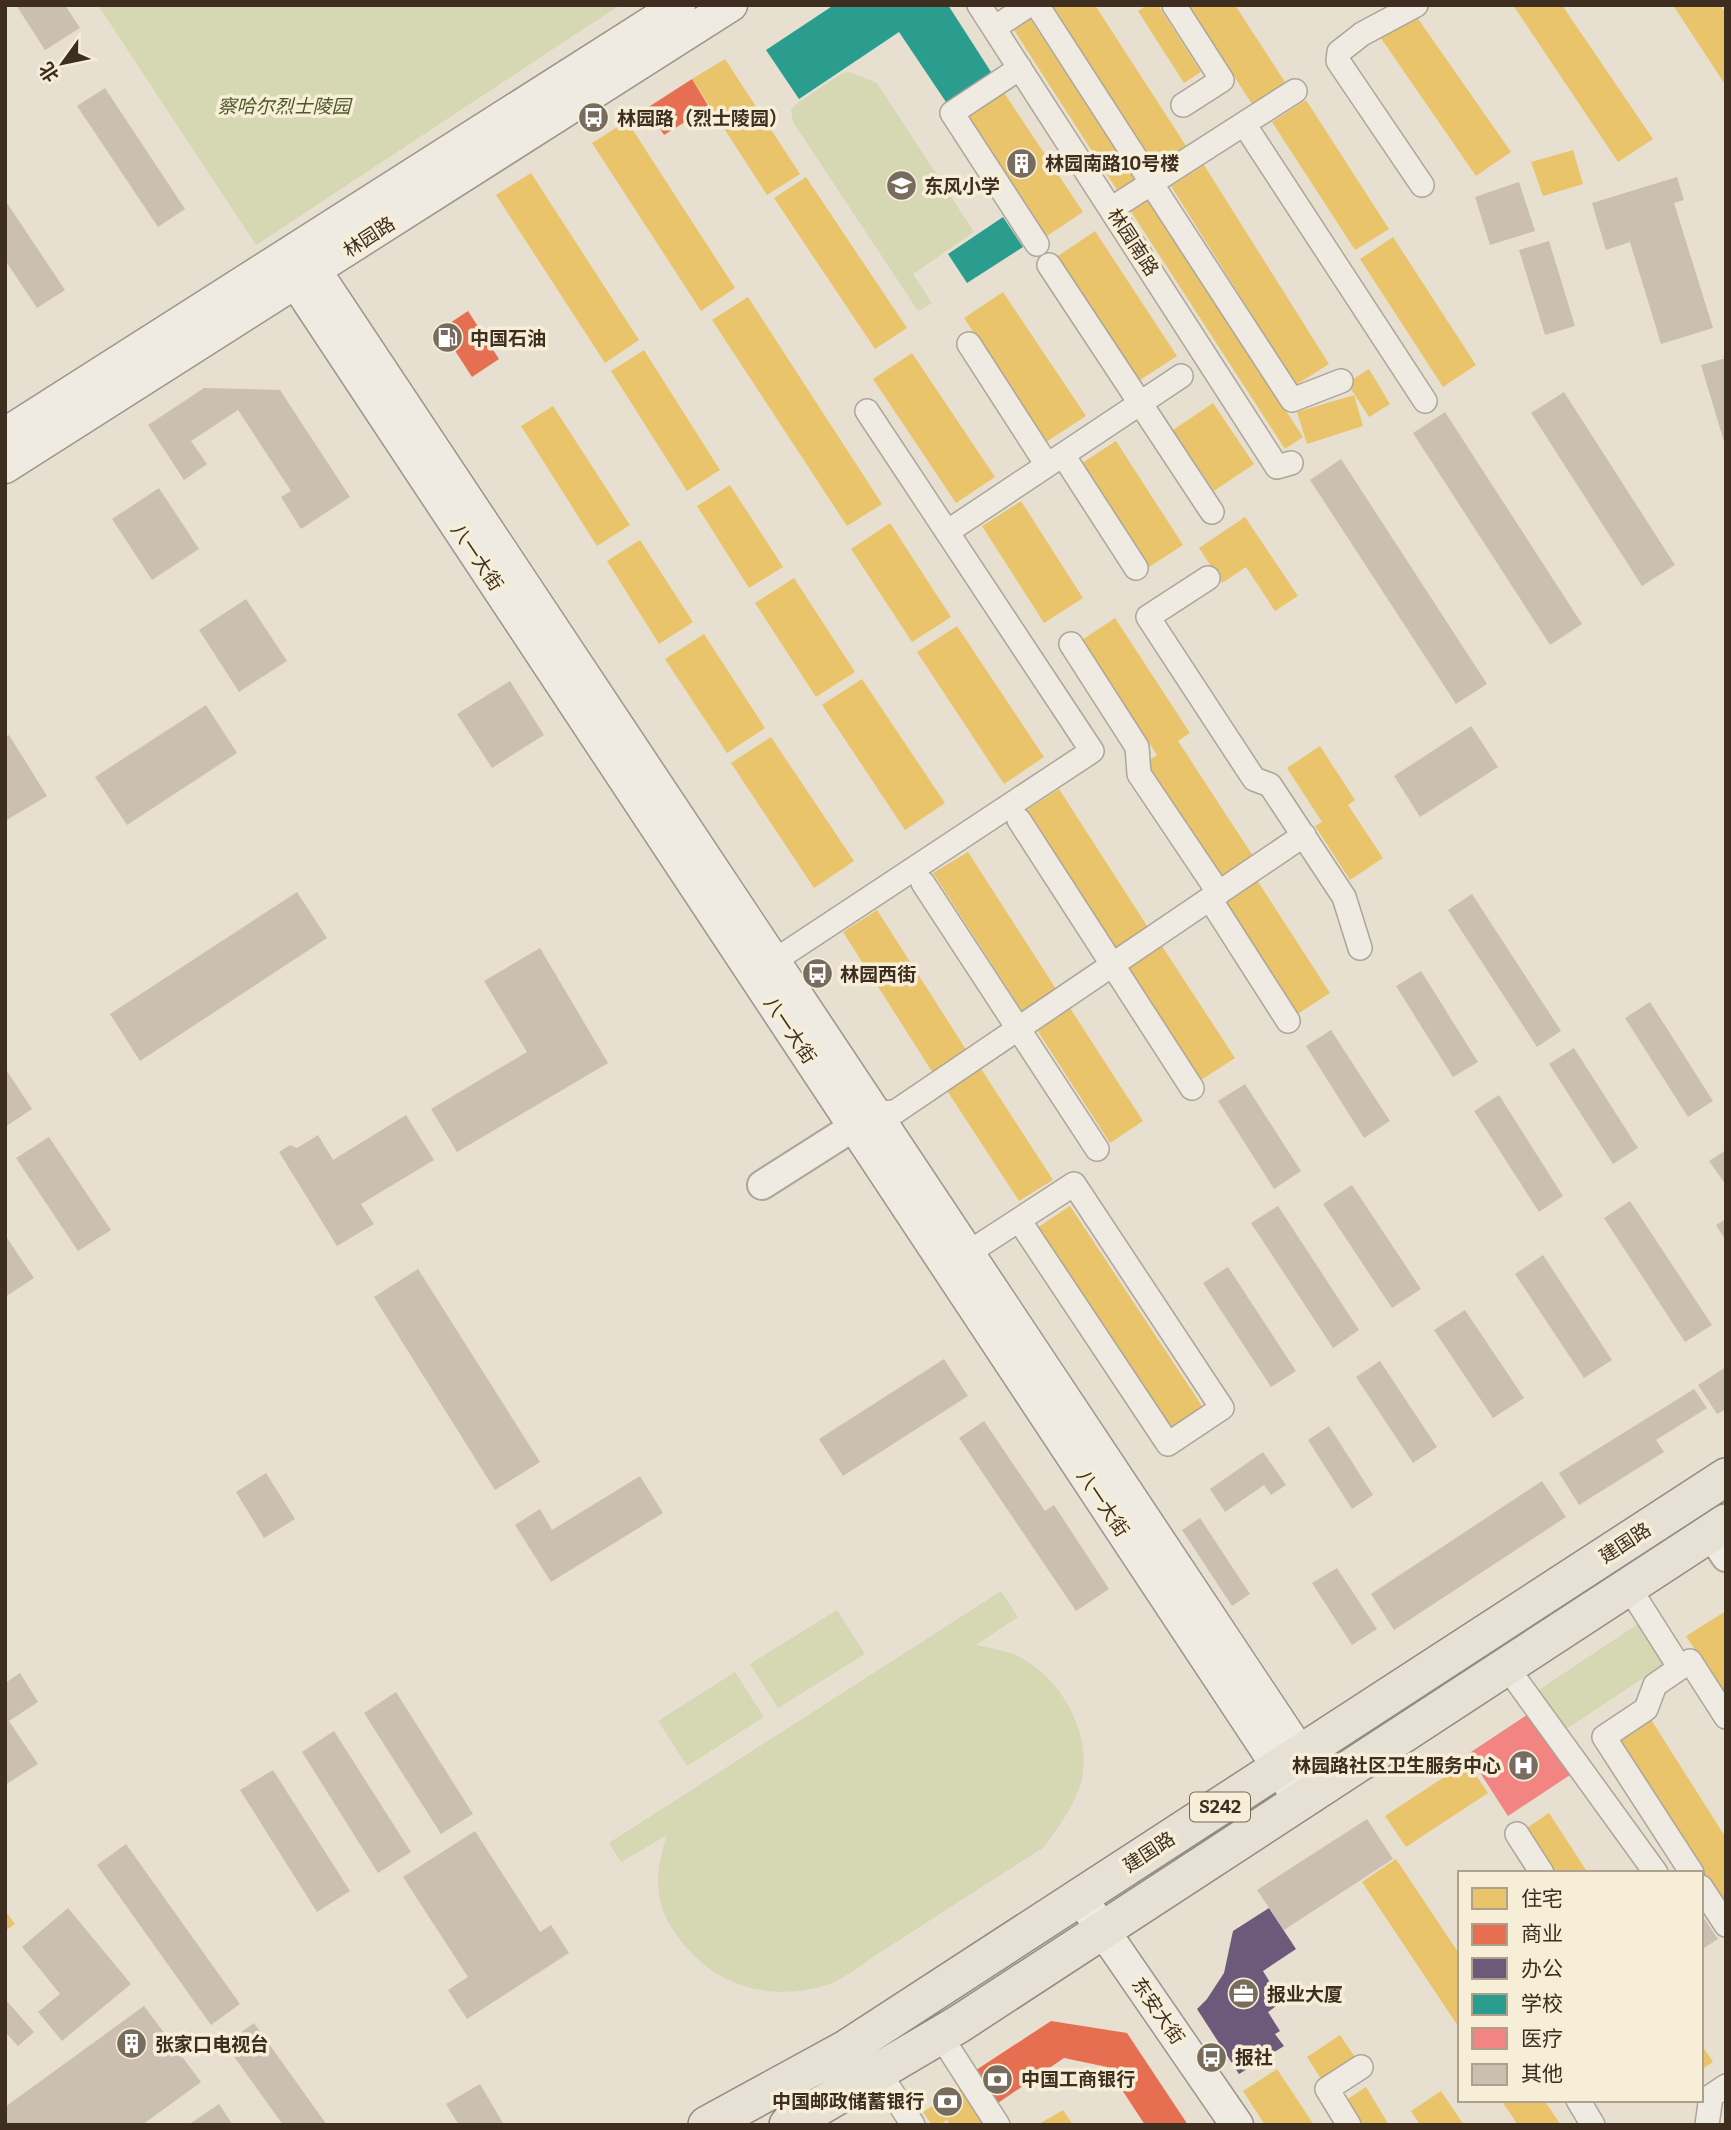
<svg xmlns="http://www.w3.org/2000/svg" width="1731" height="2130" font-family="Bitter,'Noto Sans SC',serif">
	<rect width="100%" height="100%" fill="#e7e0d1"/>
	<path fill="#d6d7b3" d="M98,5H620L256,245Z
		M849,72L877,83L974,232L913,274L932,303L918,311L793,122L791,110L796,104L841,74Z
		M1001,1591L1018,1617L976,1645C990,1648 1005,1650 1018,1656C1061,1677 1094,1735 1081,1783C1075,1804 1057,1830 1043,1848C992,1880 941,1913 890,1946C873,1956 845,1979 827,1985C776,2001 722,1989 687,1948C654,1911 652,1880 667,1835L621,1862L609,1843Z
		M837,1610L865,1654L778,1708L750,1664Z
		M1641,1622L1668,1662L1560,1733L1534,1693Z
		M735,1672L764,1717L687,1766L658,1721Z"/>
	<path fill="#e9c46a" d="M1048,5H1095L1188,149L1155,170Z
		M1147,5H1158L1201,72L1184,83L1138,11Z
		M1188,5H1235L1285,82L1252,104Z
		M1513,5H1562L1653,139L1618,162Z
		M1673,5H1720L1726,14V86Z
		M1412,10L1511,152L1476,176L1378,34Z
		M1029,17L1136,181L1119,193L1012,27Z
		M725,59L800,174L767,195L692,79Z
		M1001,88L1083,212L1044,238L961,114Z
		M1306,100L1389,229L1355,250L1272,122Z
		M627,121L735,288L701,311L592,143Z
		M1573,150L1583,184L1543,196L1531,162Z
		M1204,165L1329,364L1296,385L1171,186Z
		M531,173L639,340L605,363L496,195Z
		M806,177L907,328L875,349L774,198Z
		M1146,195L1303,437L1285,449L1128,207Z
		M1095,231L1177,356L1137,382L1055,258Z
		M1393,237L1476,365L1443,387L1360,259Z
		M1003,292L1086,416L1046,442L964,318Z
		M748,297L882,504L847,526L712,320Z
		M644,350L720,470L687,491L611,371Z
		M912,353L995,477L956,503L873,379Z
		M1369,369L1390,404L1369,417L1347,383Z
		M1354,395L1363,426L1307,444L1297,412Z
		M1213,403L1254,464L1214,491L1173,430Z
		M553,406L630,525L597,546L521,426Z
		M1116,441L1183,545L1149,567L1082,463Z
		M730,485L783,567L749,588L697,506Z
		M1021,501L1083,598L1044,623L982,526Z
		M1245,517L1298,596L1275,611L1246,567L1222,583L1199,548Z
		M890,523L951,617L912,642L851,549Z
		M640,540L693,622L659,644L607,561Z
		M794,578L855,672L816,697L755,603Z
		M1115,618L1190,733L1178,741L1253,856L1220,878L1145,763L1157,755L1082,640Z
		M957,626L1044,757L1004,784L917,652Z
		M704,634L765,728L727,753L665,659Z
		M862,679L945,803L905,830L822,705Z
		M771,737L854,861L814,888L731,763Z
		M1320,746L1355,800L1348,805L1383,858L1350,880L1315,826L1322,822L1287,768Z
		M1059,789L1149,929L1115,951L1025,811Z
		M968,852L1058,992L1024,1014L933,873Z
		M1255,877L1330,993L1296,1015L1221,899Z
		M877,910L967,1051L933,1073L843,932Z
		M1160,943L1235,1058L1201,1080L1126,965Z
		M1068,1005L1143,1121L1110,1143L1035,1027Z
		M978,1064L1053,1180L1019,1201L944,1086Z
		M1070,1206L1206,1412L1174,1433L1037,1228Z
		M1726,1611V1697L1686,1636Z
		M1650,1718L1726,1838V1918L1614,1742Z
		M1467,1762L1488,1793L1406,1847L1385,1816Z
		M1549,1813L1588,1873H1549L1522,1831Z
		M1396,1859L1460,1955V2029L1362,1882Z
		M5,1910L15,1924L5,1931Z
		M1340,2035L1359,2063L1325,2085L1307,2057Z
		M1701,2044L1713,2062L1701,2070Z
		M1277,2069L1314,2125H1265L1243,2091Z
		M966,2085L991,2125H950L947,2120L939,2125H932L923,2112Z
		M1366,2087L1389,2125H1353L1340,2104Z
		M1441,2091L1464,2125H1420L1411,2111Z
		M1501,2100H1544L1561,2125H1518Z
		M1063,2110L1073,2125H1037L1044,2121Z"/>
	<path fill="#e76f51" d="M692,79L709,107L664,135L647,108Z
		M468,311L499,359L472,377L441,329Z
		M1051,2021L1127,2033L1188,2125H1145L1107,2067L1064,2058L995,2105L973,2072Z"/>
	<path fill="#6d597a" d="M1269,1908L1296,1949L1263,1971L1282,2002L1268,2012L1280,2031L1275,2034L1284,2046L1239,2074L1197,2009L1207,1999L1224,1973L1233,1931Z"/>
	<path fill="#2a9d8f" d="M834,5H948L993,75L948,105L899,32L799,99L766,50Z
		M1003,217L1023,247L967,283L948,254Z"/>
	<path fill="#f28482" d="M1536,1709L1576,1771L1508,1816L1468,1754Z"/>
	<path fill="#cbbfb2" d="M16,5H65L80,28L45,50Z
		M105,88L185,209L158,227L77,106Z
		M1677,177L1684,200L1674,203L1713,328L1661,344L1630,242L1606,250L1592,203Z
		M1519,182L1535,231L1490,245L1475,197Z
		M5,200L65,290L37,308L5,260Z
		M1549,241L1575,326L1545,335L1519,250Z
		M1726,358V445H1725L1701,365Z
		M204,388L280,390L350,497L301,529L281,497L291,491L238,410L191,441L207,464L184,480L148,425Z
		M1564,392L1675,565L1642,586L1531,413Z
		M1445,412L1582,624L1550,645L1413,433Z
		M1341,459L1487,684L1456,704L1310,480Z
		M159,488L199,549L152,580L112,519Z
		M246,599L287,661L239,692L199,630Z
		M510,681L544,735L492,768L457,714Z
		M206,705L237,753L127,825L95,777Z
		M1471,726L1498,767L1420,817L1394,776Z
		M9,735L47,796L5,821V737Z
		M297,892L327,938L140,1061L110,1014Z
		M1472,894L1561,1031L1537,1047L1448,910Z
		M540,948L608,1063L457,1152L431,1109L527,1052L484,981Z
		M1421,971L1478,1062L1453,1077L1396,986Z
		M1650,1002L1713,1101L1688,1117L1625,1018Z
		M1331,1030L1390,1121L1364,1138L1306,1046Z
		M1574,1048L1638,1148L1613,1164L1549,1064Z
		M5,1068L32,1109L5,1127Z
		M1245,1084L1301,1171L1274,1189L1218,1101Z
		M1499,1095L1563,1196L1539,1212L1474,1111Z
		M406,1115L434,1160L361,1204L374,1224L337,1246L279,1152L290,1145L297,1148L318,1135L333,1160Z
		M49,1137L111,1230L78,1251L16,1158Z
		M1726,1150V1185L1709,1161Z
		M1352,1185L1421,1289L1392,1308L1323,1204Z
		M1630,1201L1712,1325L1685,1342L1604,1218Z
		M1278,1206L1359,1330L1333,1348L1251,1223Z
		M1726,1219V1241L1716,1225Z
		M5,1235L34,1278L5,1297Z
		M1543,1255L1612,1360L1584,1378L1515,1274Z
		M1228,1267L1296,1371L1271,1387L1203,1283Z
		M418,1269L540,1462L495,1490L374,1297Z
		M1465,1310L1524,1398L1493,1418L1434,1330Z
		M944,1359L968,1396L843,1476L819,1439Z
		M1380,1361L1437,1447L1413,1463L1356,1377Z
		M1726,1367V1409L1717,1414L1698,1385Z
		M1694,1389L1707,1408L1656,1440L1664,1452L1579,1505L1559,1473Z
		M984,1421L1045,1511L1054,1505L1109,1589L1076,1611L959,1438Z
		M1329,1426L1373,1495L1352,1509L1308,1440Z
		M1263,1452L1286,1485L1271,1495L1264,1485L1225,1512L1210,1489Z
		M266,1473L295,1519L264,1538L236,1492Z
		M640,1476L663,1513L551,1582L515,1525L540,1509L552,1530Z
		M1542,1481L1566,1517L1394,1630L1371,1594Z
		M1200,1518L1250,1594L1232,1606L1182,1530Z
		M1337,1568L1377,1629L1352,1645L1312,1583Z
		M20,1673L38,1702L9,1721L38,1764L5,1785V1683Z
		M396,1692L473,1814L441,1834L364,1713Z
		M334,1731L411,1852L378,1873L302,1752Z
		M273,1770L350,1891L317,1912L240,1790Z
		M1367,1819L1393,1859L1284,1930L1257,1890Z
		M475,1831L540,1932L551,1925L569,1953L467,2019L448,1990L468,1977L403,1877Z
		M126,1844L240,2004L211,2025L97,1865Z
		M68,1908L131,1984L62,2041L38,2012L60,1994L22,1947Z
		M1701,1914L1718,1939L1701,1950Z
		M5,1999L34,2032L18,2046L5,2032Z
		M144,2006L201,2082L142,2125H5V2107Z
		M254,2023L327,2125H283L225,2044Z
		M480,2084L504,2125H459L446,2104Z
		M219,2104L233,2125H188Z"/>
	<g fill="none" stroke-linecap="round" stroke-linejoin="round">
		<defs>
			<path id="minor" d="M979,5L1277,467L1291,463
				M1037,5L1146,174
				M1174,5L1222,80L1183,105
				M1416,5L1362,34L1339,52L1338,61L1422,185
				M994,28L1029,5
				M1020,68L952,113L1037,244
				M1244,124L1425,401
				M1151,183L1292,400L1341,381
				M1111,209L1295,91
				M1049,265L1212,512
				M969,344L1047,465
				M1063,455L1136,568
				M947,532L1181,376
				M1208,578L1148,617L1254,779L1270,785L1344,897L1360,948
				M1071,644L1137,747L1139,774L1219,893
				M1019,820L1192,1088
				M923,883L1097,1149
				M1210,899L1288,1021
				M774,961L1092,751L867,411
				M875,1113L895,1112L1304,835
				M968,1253L1074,1184L1222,1408L1168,1444L1019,1220
				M1628,1586L1680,1668
				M1506,1666L1656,1873
				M1517,1834L1542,1873
				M1692,1873L1604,1737L1646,1709L1655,1685L1690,1661L1726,1717
				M1701,1887L1726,1925
				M940,2035L998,2125
				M879,2072L913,2125
				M1578,2100L1593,2125
				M1349,2125L1327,2089L1361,2067
				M1707,2125L1711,2096L1726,2086"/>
			<path id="tertiary" d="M762,1185L872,1115
				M1710,1533L1726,1557"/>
			<path id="secondary" d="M300,248L1322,1786
				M281,260L1300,1800
				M5,434L679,5
				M5,467L731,5
				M1080,1897L1237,2125"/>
			<path id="primary" d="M707,2125L846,2049L1726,1477
				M788,2125L959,2024L1726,1523"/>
		</defs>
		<use href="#minor" stroke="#ada599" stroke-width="26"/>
		<use href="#tertiary" stroke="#ada599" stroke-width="32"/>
		<use href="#secondary" stroke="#9c958a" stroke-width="35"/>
		<use href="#primary" stroke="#928b80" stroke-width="40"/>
		<use href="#minor" stroke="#efebe3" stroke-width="23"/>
		<use href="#tertiary" stroke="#efebe3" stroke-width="28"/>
		<use href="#secondary" stroke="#efebe3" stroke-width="32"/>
		<use href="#primary" stroke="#e6e1d4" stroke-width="37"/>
	</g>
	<defs>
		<symbol id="bus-disc" viewBox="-11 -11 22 22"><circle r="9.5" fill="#786c5e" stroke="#f7eed8"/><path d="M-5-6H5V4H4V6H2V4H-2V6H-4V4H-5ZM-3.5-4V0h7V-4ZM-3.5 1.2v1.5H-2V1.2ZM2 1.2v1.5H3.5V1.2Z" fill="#fff"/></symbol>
		<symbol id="building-disc" viewBox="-11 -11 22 22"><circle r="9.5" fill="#786c5e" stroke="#f7eed8"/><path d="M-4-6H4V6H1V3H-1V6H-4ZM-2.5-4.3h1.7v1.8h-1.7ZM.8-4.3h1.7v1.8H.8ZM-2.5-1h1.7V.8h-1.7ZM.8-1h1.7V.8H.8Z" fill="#fff"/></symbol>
		<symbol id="school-disc" viewBox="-11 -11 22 22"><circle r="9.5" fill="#786c5e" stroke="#f7eed8"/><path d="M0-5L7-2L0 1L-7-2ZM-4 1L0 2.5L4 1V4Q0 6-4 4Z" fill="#fff"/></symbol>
		<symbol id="fuel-disc" viewBox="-11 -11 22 22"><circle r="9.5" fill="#786c5e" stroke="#f7eed8"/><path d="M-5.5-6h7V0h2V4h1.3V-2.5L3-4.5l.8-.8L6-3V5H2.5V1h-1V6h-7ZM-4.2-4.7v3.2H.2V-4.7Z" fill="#fff"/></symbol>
		<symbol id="hospital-disc" viewBox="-11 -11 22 22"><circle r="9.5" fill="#786c5e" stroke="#f7eed8"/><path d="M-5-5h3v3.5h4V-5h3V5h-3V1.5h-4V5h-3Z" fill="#fff"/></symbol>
		<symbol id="office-disc" viewBox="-11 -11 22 22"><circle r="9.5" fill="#786c5e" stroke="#f7eed8"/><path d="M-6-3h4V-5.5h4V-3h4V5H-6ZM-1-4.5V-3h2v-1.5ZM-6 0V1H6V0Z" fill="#fff"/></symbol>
		<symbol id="bank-disc" viewBox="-11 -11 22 22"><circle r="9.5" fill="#786c5e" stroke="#f7eed8"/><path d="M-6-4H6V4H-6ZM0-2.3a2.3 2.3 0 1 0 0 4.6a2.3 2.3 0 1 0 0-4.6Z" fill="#fff"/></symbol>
	</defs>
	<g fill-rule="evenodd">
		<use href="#bus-disc" x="576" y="100" width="35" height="35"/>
		<use href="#building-disc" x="1004" y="146" width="35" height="35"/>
		<use href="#school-disc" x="884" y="168" width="35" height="35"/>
		<use href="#fuel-disc" x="430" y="320" width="35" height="35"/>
		<use href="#bus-disc" x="800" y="956" width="35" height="35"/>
		<use href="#hospital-disc" x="1506" y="1748" width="35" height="35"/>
		<use href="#office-disc" x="1226" y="1976" width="35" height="35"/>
		<use href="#building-disc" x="114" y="2026" width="35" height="35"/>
		<use href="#bus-disc" x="1194" y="2040" width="35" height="35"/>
		<use href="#bank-disc" x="980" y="2062" width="35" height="35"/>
		<use href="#bank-disc" x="930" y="2084" width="35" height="35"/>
	</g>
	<g text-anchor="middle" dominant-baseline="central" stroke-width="7" stroke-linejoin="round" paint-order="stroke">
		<rect fill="#f7eed8" stroke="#756857" stroke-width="2" x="1190" y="1792.5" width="60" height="29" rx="5"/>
		<g font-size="18" font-weight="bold" fill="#3d2e20">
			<text x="1220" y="1807">S242</text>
		</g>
		<g font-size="19" font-style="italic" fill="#4d5a26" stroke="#f7eed8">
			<text x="284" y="106">察哈尔烈士陵园</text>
		</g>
		<g font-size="19" font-weight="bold" fill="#3d2e20" stroke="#f7eed8" text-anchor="start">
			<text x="617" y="118">林园路（烈士陵园）</text>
			<text x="1045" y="163">林园南路10号楼</text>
			<text x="924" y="186">东风小学</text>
			<text x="470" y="338">中国石油</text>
			<text x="840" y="974">林园西街</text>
			<text x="1501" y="1765" text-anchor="end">林园路社区卫生服务中心</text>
			<text x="1267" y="1994">报业大厦</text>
			<text x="155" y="2044">张家口电视台</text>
			<text x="1235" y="2057">报社</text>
			<text x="1021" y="2079">中国工商银行</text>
			<text x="924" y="2101" text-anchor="end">中国邮政储蓄银行</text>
		</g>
		<g font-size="19" fill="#3d2e20" stroke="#f7eed8">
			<text transform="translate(369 237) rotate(-33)">林园路</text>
			<text transform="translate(1133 242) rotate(57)">林园南路</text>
			<text transform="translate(477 557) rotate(56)">八一大街</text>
			<text transform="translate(790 1030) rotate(56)">八一大街</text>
			<text transform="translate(1103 1503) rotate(56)">八一大街</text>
			<text transform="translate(1625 1543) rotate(-33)">建国路</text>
			<text transform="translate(1149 1852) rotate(-33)">建国路</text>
			<text transform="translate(1158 2011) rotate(55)">东安大街</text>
		</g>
	</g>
	<rect width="1731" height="2130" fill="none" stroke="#3d2e20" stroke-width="14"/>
	<rect x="1458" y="1871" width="245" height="231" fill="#f7eed8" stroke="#ada18e" stroke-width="2"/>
	<rect x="1472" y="1888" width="35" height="21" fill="#e9c46a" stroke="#ada18e" stroke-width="2"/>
	<text x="1521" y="1906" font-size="21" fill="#3d2e20">住宅</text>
	<rect x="1472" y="1924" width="35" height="21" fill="#e76f51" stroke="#ada18e" stroke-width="2"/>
	<text x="1521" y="1941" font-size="21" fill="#3d2e20">商业</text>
	<rect x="1472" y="1958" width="35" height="21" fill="#6d597a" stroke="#ada18e" stroke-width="2"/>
	<text x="1521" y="1976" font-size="21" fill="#3d2e20">办公</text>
	<rect x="1472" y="1994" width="35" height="21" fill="#2a9d8f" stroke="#ada18e" stroke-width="2"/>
	<text x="1521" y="2011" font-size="21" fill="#3d2e20">学校</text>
	<rect x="1472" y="2028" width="35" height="21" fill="#f28482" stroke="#ada18e" stroke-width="2"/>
	<text x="1521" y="2046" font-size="21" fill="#3d2e20">医疗</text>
	<rect x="1472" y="2064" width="35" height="21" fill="#cbbfb2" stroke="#ada18e" stroke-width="2"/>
	<text x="1521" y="2081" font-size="21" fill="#3d2e20">其他</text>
	<g transform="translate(63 63) rotate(237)" stroke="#f7eed8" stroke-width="5" paint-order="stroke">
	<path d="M0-5L12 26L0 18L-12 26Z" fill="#3d2e20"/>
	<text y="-10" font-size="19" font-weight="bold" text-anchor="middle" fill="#3d2e20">北</text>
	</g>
</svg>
